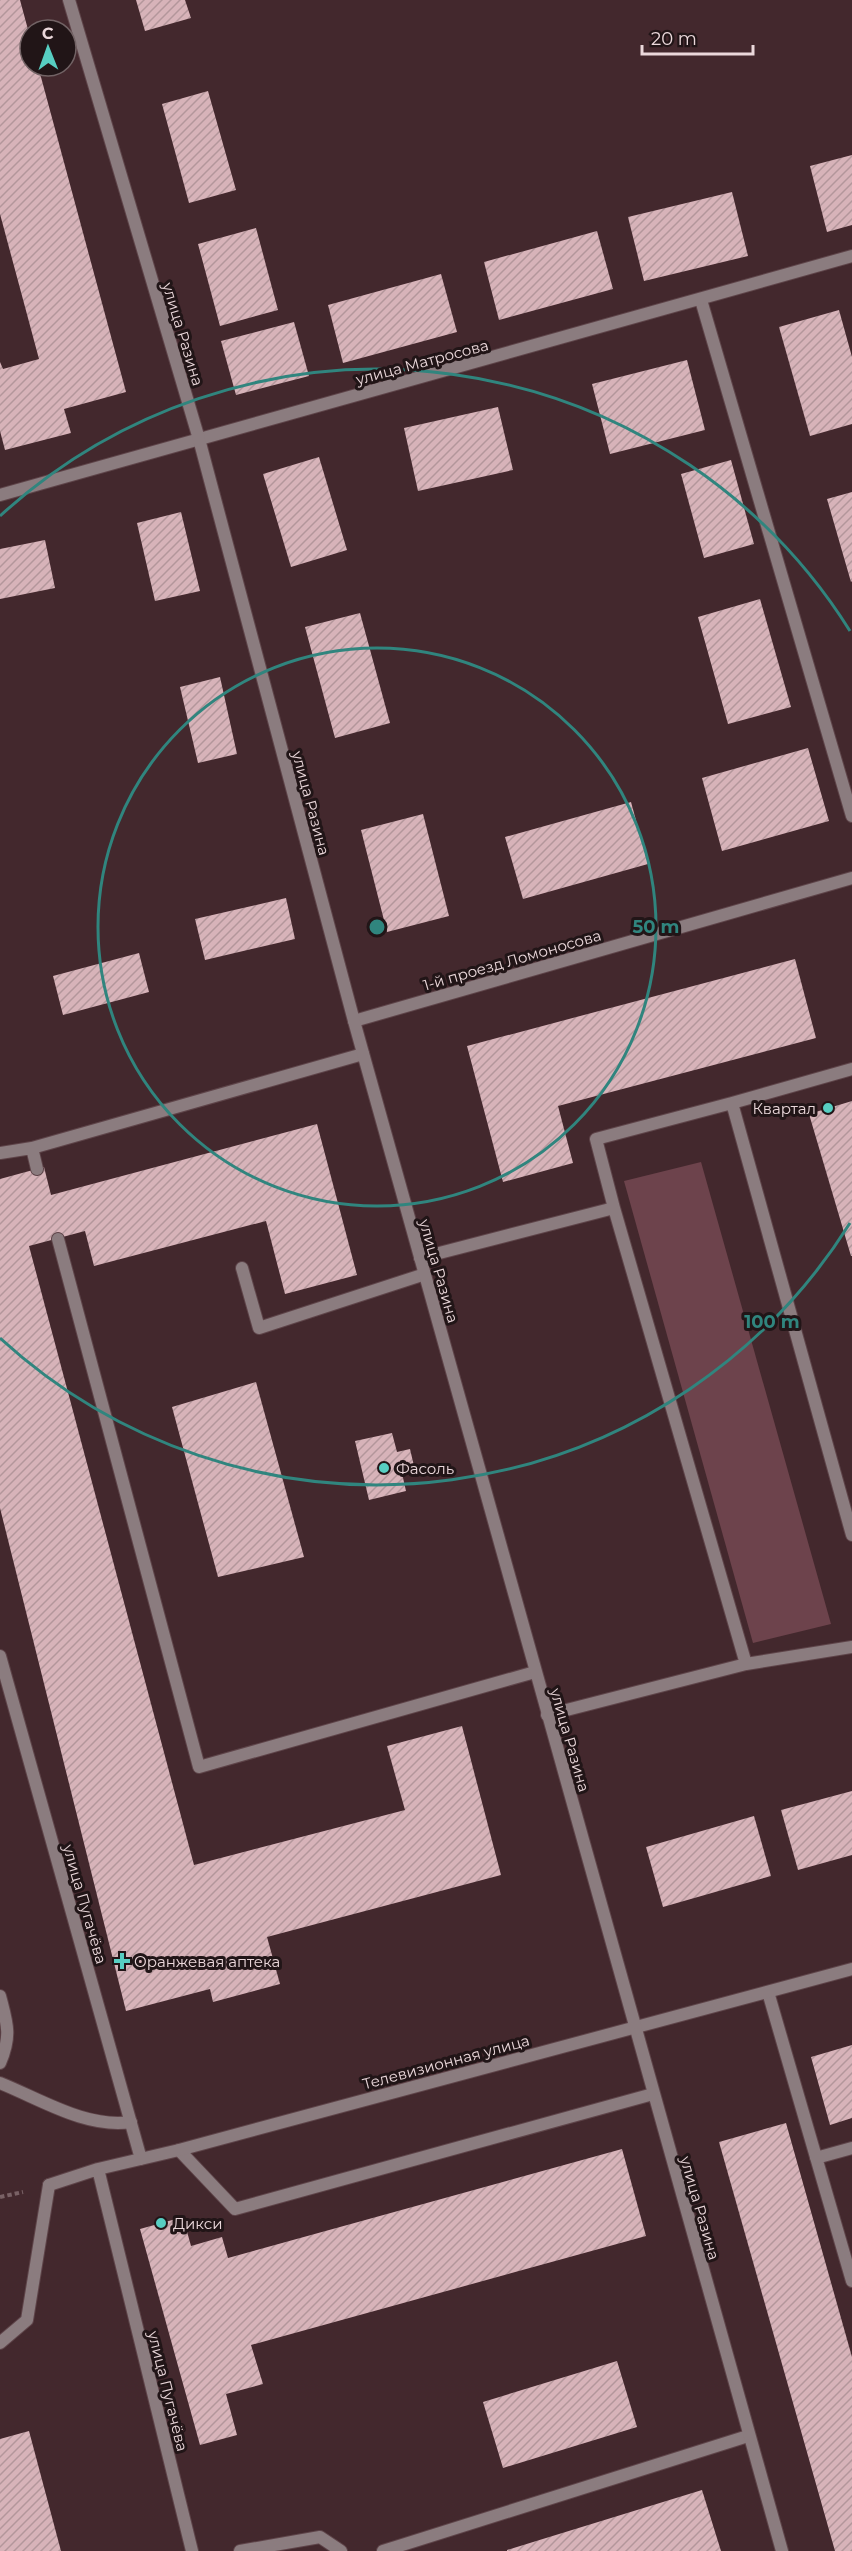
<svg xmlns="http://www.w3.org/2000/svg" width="852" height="2551" font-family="Montserrat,sans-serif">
	<defs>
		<pattern id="building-hatch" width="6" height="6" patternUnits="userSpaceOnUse" patternTransform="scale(1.5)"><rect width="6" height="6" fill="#d7b3b9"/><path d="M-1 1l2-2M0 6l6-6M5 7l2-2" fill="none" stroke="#b3969b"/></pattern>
	</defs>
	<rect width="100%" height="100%" fill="#43282d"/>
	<path fill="#6d434c" d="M701,1162L831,1624L753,1643L624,1181Z"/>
	<path fill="url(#building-hatch)" d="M0,0H20L30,37V66H38L126,392L64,409L71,433L5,450L0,431V362L3,369L39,359L0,214Z
		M136,0H185L191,18L145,31Z
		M208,91L236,190L189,203L162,104Z
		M852,155V225L827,232L810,166Z
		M732,192L748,256L644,281L628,217Z
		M256,228L278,310L220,326L198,244Z
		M597,231L613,289L499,320L484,262Z
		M441,274L457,332L343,363L328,305Z
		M839,310L852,357V424L810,436L779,327Z
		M294,322L309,376L236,395L221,341Z
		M687,360L705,430L610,454L592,384Z
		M498,407L513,470L418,491L404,428Z
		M319,457L347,550L291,567L263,474Z
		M731,460L754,544L704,558L681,474Z
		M852,492V581L851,582L827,499Z
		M181,512L200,591L155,601L137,523Z
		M45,540L55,588L0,599V549Z
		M760,599L791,707L728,724L698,617Z
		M360,613L390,723L335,738L305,627Z
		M220,677L237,754L198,763L180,687Z
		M808,748L829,821L722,851L702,778Z
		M631,802L648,864L523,899L505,837Z
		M423,814L449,916L387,932L361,830Z
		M286,898L295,939L205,960L195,919Z
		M139,953L149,992L63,1015L53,976Z
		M795,959L816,1038L558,1106L573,1163L503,1182L467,1046Z
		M852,1101V1256H851L809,1114Z
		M317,1124L357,1275L285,1294L266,1221L94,1266L85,1231L29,1246L194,1865L405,1810L387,1746L462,1726L501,1875L267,1937L280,1984L213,2002L210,1989L126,2011L0,1508V1179L44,1167L51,1195Z
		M256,1382L304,1557L218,1577L172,1407Z
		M392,1433L397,1452L410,1449L414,1466L401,1469L406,1491L369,1500L355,1441Z
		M852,1791V1855L798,1870L781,1810Z
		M754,1816L771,1876L663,1907L646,1847Z
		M852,2045V2118L830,2125L811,2057Z
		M786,2123L852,2357V2551H835L719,2142Z
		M622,2149L646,2236L251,2345L263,2384L226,2394L237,2435L200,2445L140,2229L183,2217L191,2246L222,2237L228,2258Z
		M617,2361L637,2427L503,2468L483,2402Z
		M29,2431L61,2551H0V2439Z
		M702,2490L721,2551H507V2550Z"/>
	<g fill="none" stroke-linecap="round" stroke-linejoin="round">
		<defs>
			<path id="service" d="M701,300L852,816
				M732,1103L852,1535
				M0,1153L32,1148
				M37,1169L32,1148L363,1054
				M614,1208L596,1139L732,1103L852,1069
				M58,1239L199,1767L535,1672
				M420,1258L614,1208L746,1664
				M242,1268L259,1328L425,1274
				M547,1715L746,1664L852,1647
				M768,1992L852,2281
				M0,1996C7,2023 12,2035 0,2063
				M0,2083C40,2099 87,2129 131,2122
				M179,2150L235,2209L653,2094
				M816,2158L852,2148
				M0,2343L27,2320L49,2185
				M240,2551L320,2537L341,2551
				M383,2551L748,2436"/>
			<path id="minor" d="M0,495L852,256
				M354,1021L852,878
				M0,1656L141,2159
				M98,2169L192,2551
				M49,2185L98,2169L179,2150L852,1969"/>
			<path id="tertiary" d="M69,0L199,439L354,1021L782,2551"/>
		</defs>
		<use href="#service" stroke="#5e4449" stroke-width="14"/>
		<use href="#minor" stroke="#5e4449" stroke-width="14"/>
		<use href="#tertiary" stroke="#5e4449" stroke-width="14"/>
		<path stroke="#796165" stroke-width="4" stroke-dasharray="4.5 3" stroke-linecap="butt" d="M0,2197L23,2192"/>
		<use href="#service" stroke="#8b7c7f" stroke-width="12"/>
		<use href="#minor" stroke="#8b7c7f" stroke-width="12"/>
		<use href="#tertiary" stroke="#8b7c7f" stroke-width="12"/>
	</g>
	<g fill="none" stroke="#30857e" stroke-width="3">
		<circle cx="377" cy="927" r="279"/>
		<path d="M850 1223A558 558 0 0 1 0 1338M0 516A558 558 0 0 1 850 631"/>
	</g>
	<g fill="#57cec2" stroke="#211517" stroke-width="2">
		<circle cx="828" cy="1108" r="6"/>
		<circle cx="384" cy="1468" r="6"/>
		<path d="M119 1952h6v6h6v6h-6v6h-6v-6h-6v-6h6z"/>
		<circle cx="161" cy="2223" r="6"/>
	</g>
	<g text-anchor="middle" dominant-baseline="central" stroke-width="6" stroke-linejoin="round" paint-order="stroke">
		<g font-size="15" fill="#ebd8db" stroke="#211517">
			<text transform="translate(183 334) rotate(73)">улица Разина</text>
			<text transform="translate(422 362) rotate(-15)">улица Матросова</text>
			<text transform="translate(311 803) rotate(75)">улица Разина</text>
			<text transform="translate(512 960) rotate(-16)">1-й проезд Ломоносова</text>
			<text transform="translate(439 1271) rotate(74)">улица Разина</text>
			<text transform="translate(570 1740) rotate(74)">улица Разина</text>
			<text transform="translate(85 1904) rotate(74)">улица Пугачёва</text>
			<text transform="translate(446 2062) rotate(-15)">Телевизионная улица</text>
			<text transform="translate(700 2208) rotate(74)">улица Разина</text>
			<text transform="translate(168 2391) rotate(76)">улица Пугачёва</text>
		</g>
		<g font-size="15" fill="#ebd8db" stroke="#211517" text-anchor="start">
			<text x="816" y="1108" text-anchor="end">Квартал</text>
			<text x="396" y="1468">Фасоль</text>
			<text x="134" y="1961">Оранжевая аптека</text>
			<text x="173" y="2223">Дикси</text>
		</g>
	</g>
	<circle cx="377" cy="927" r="9" fill="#30857e" stroke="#211517" stroke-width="3"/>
	<g font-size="18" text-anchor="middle" font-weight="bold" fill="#30857e" stroke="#211517" stroke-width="6" stroke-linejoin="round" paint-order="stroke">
		<text x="656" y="933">50 m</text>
		<text x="772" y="1328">100 m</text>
	</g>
	<g transform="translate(48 48) rotate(359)"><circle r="28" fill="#211517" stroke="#726365" stroke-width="1.5"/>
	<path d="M0-4.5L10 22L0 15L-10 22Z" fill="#57cec2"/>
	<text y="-9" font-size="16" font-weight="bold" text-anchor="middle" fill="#ebd8db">С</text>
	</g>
	<path d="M642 45v9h111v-9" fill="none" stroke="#ebd8db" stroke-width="3"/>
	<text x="651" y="45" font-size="18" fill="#ebd8db" stroke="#211517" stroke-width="4.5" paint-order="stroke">20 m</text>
</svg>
